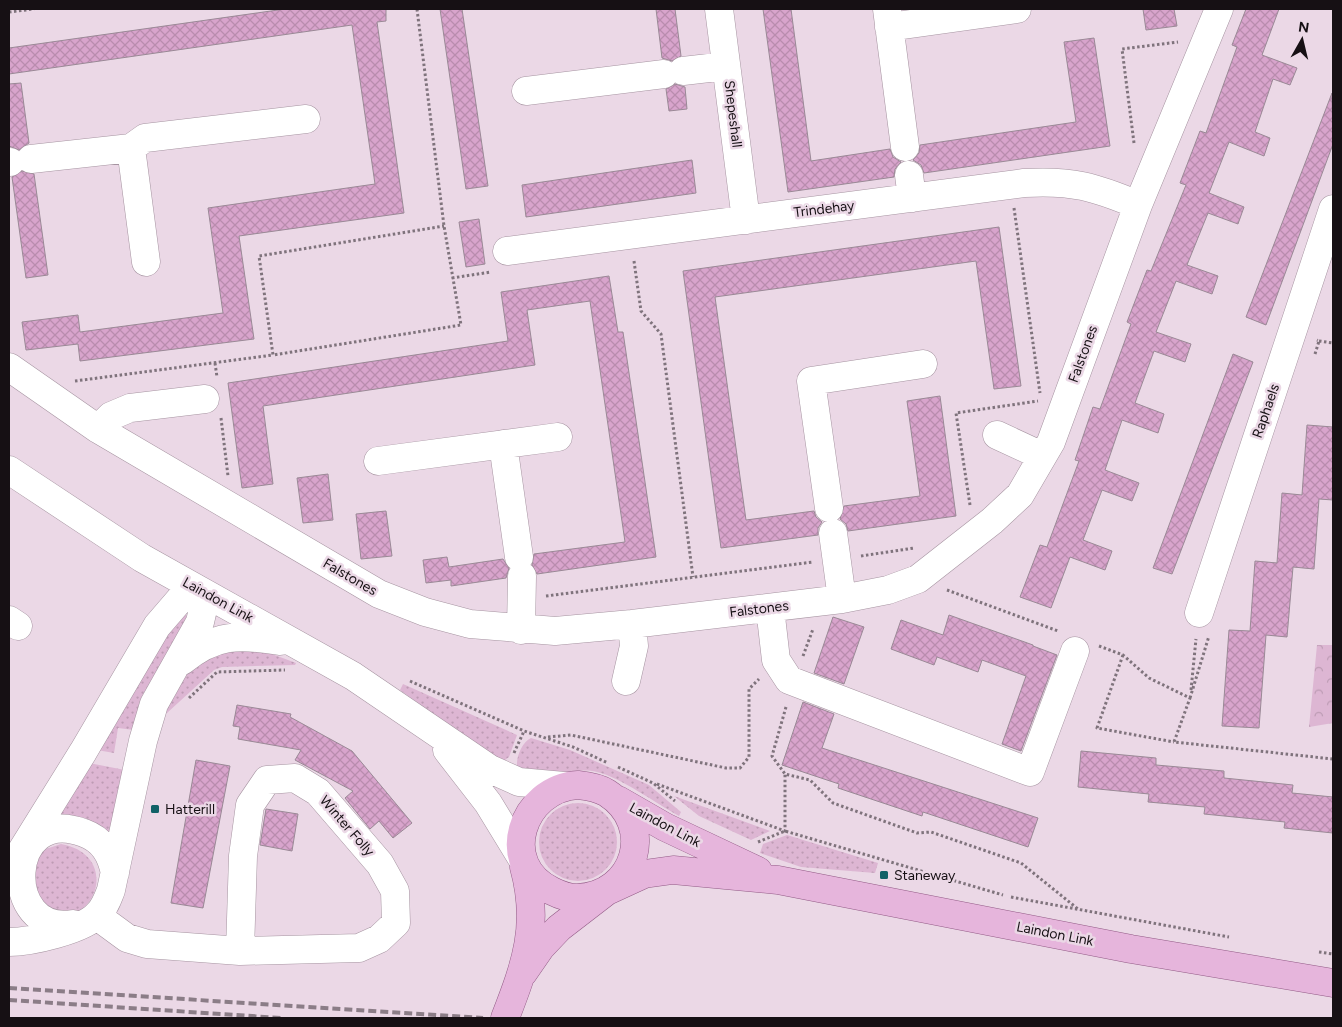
<svg xmlns="http://www.w3.org/2000/svg" width="1342" height="1027" font-family="Figtree,sans-serif">
	<defs>
		<pattern id="grass-dots" width="8" height="8" patternUnits="userSpaceOnUse" patternTransform="scale(1.25)"><rect width="8" height="8" fill="#ddb6d3"/><path d="M2 2h.1M6 6h.1" fill="none" stroke="#bd9bb4" stroke-width="1.8" stroke-linecap="round"/></pattern>
		<pattern id="park-crowns" width="20" height="18" patternUnits="userSpaceOnUse" patternTransform="scale(1.25)"><rect width="20" height="18" fill="#ddb6d3"/><path d="M2 6a3 3 0 1 1 6 0M12 15a3 3 0 1 1 6 0" fill="none" stroke="#bd9bb4"/></pattern>
		<pattern id="building-cross-hatch" width="8" height="8" patternUnits="userSpaceOnUse" patternTransform="scale(1.25)"><rect width="8" height="8" fill="#d8a4cc"/><path d="M0 0l8 8M0 8l8-8" fill="none" stroke="#b98cae"/></pattern>
	</defs>
	<rect width="100%" height="100%" fill="#ebd8e6"/>
	<path fill="url(#grass-dots)" d="M183,613L186,614L187,621L143,694L134,730L118,728L114,753L97,750L177,616Z
		M247,650L272,654L296,663L295,665L222,667L214,670L167,713L162,712C184,673 198,653 247,650Z
		M403,684L517,735L509,757L501,763L400,690Z
		M531,738L570,750L649,785L681,812L679,816C657,804 620,777 597,772C572,766 539,782 517,767C516,757 522,742 531,738Z
		M89,763L125,770L110,834L85,818L60,815Z
		M674,796L770,831L751,840L699,816Z
		M539 842a39 39 0 1 1 78 0a39 39 0 1 1-78 0Z
		M787,835L878,863L875,873L801,867L760,853L763,844Z
		M61,844C117,854 98,917 64,914C56,913 46,907 39,904L30,868L43,850Z"/>
	<path fill="url(#park-crowns)" d="M1333,640V723L1309,727L1317,645H1332Z"/>
	<path fill="url(#building-cross-hatch)" stroke="#9a8996" d="M285,9H386V21L377,22L404,213L239,236L254,339L80,361L78,344L26,350L22,322L78,315L80,332L223,313L208,208L375,184L352,25L9,74V48Z
		M440,9H462L488,186L466,189Z
		M656,9H675L681,56L672,61L662,58Z
		M763,9H791L811,161L890,149L893,157L901,162L895,169L894,177L788,192Z
		M1143,9H1174L1177,26L1146,30Z
		M1246,9H1279L1262,55L1297,68L1290,85L1273,79L1255,132L1270,138L1264,156L1229,142L1209,193L1244,207L1238,224L1208,213L1187,265L1218,276L1212,294L1176,281L1156,332L1191,344L1185,362L1154,351L1135,403L1164,414L1158,433L1122,420L1105,470L1139,483L1132,501L1102,490L1083,540L1112,551L1105,570L1070,557L1051,608L1020,597L1040,545L1047,547L1079,461L1075,460L1093,407L1100,409L1131,324L1127,322L1147,270L1151,271L1186,185L1180,183L1200,131L1206,133L1237,47L1232,45Z
		M1094,38L1110,146L924,173L921,165L913,160L919,153L920,145L1076,122L1064,42Z
		M21,83L29,143L19,150L9,146V84Z
		M675,84L685,87L687,109L669,111L666,89Z
		M1332,93L1333,144L1266,325L1246,317Z
		M692,160L696,193L526,217L522,185Z
		M22,171L34,174L48,275L26,278L12,177Z
		M479,219L485,264L466,267L459,222Z
		M999,227L1021,386L994,389L976,261L715,297L746,520L814,511L816,517L822,522L818,528V535L721,548L683,271Z
		M609,276L618,332H623L656,557L537,574L532,565L534,554L625,542L590,301L527,310L535,365L263,406L273,484L242,488L228,383L508,341L501,292Z
		M1233,354L1253,362L1172,574L1153,568Z
		M940,396L956,516L848,531L846,524L840,519L844,506L920,496L907,401Z
		M1307,425L1333,427V500L1319,499L1314,569L1293,567L1287,637L1266,635L1259,728L1222,726L1229,630L1250,631L1255,561L1277,563L1282,493L1302,495Z
		M328,474L333,520L303,523L297,478Z
		M386,511L392,556L361,559L356,514Z
		M447,557L449,567L503,559L509,568L506,578L451,586V580L426,583L423,560Z
		M949,615L1033,645V646L1057,655L1021,751L1002,744L1026,676L982,660L978,672L937,657L934,665L891,649L901,620L943,635Z
		M833,617L864,627L844,684L814,673Z
		M803,702L834,714L822,748L1038,818L1028,847L923,812L922,816L838,788L839,784L782,765Z
		M237,705L291,714L290,717L352,751L412,823L393,838L379,821L370,829L345,798L353,791L295,760L301,750L238,739L240,727L233,726Z
		M1081,751L1156,758V765L1224,771V778L1293,785L1292,793L1333,797V833L1284,828L1285,822L1204,814L1205,807L1148,802L1149,794L1078,787Z
		M196,760L230,766L203,908L171,903Z
		M266,809L298,814L292,851L260,845Z"/>
	<g fill="none" stroke-linecap="round" stroke-linejoin="round">
		<defs>
			<path id="minor" d="M719,9L746,220
				M887,9L905,147
				M889,27L1017,9
				M683,71L726,66
				M526,91L664,74
				M131,148L146,262
				M31,159L131,148L145,138L306,119
				M9,162H10
				M909,175L912,198
				M507,251L1024,183C1072,180 1095,187 1138,205
				M9,367L98,429L379,594L425,612L470,624L555,631L632,624L842,599L888,590L918,579L992,521L1020,495L1051,442L1138,205L1219,9
				M98,429L111,416L130,408L205,399
				M997,435L1042,456
				M503,444L519,557
				M378,461L558,437
				M9,470L142,558L353,676L490,769L519,782L564,786
				M829,508L811,381L923,364
				M833,533L842,599
				M770,608L776,660L789,680L1030,772L1075,651
				M1199,613L1333,209
				M9,620L18,626
				M521,630L522,576
				M182,661C215,634 239,634 280,641
				M626,681L634,646L632,624
				M447,750L488,803L521,857
				M9,871L83,752L157,626L182,597L191,592H202
				M97,916L127,938L147,944L240,951L359,948L379,939L396,923L395,891L380,864L318,792L295,778L267,780L250,805L243,856L240,951
				M73,924C0,936 5,803 84,833C103,840 111,854 115,873
				M9,942C30,942 84,930 98,914C105,907 108,898 111,890L143,741L154,704L200,622L205,600L202,592"/>
			<path id="major" d="M578,785C588,786 599,788 607,793C657,825 636,896 577,898C569,898 560,895 552,891C496,864 522,788 578,785Z
				M618,800L665,827L758,871
				M523,973L541,947L559,928L607,891L644,874L673,870L778,880L1131,949L1333,983
				M505,1018C526,964 540,925 524,867"/>
		</defs>
		<use href="#minor" stroke="#a694a1" stroke-width="29"/>
		<use href="#major" stroke="#925b86" stroke-width="29"/>
		<path stroke="#7f737c" stroke-width="3" stroke-dasharray="2.5 2.5" stroke-linecap="butt" d="M417,9L444,226L461,325L273,355L259,256L444,226
			M9,12L34,9
			M1134,143L1122,49L1178,42
			M1014,208L1040,393
			M634,261L641,311L661,334L693,577
			M452,278L491,272
			M1319,341L1333,343
			M1315,354L1319,341L1317,340
			M215,363L217,377
			M75,381L273,355
			M221,418L228,476
			M970,505L956,413L1038,401
			M861,556L914,548
			M947,590L1058,631
			M546,596L813,562
			M1099,646L1123,655L1149,678L1190,698L1174,742L1333,759
			M1123,655L1097,728L1174,742
			M803,656L813,629
			M410,681L524,731L573,747L608,763
			M1191,690L1196,639
			M189,698L217,672L285,670
			M1190,698L1209,636
			M786,707L772,756L785,774L810,780L833,803L917,833L931,832L1021,863L1078,909
			M548,737L571,735L726,768H740L749,757V689L759,679
			M514,753L524,731
			M618,767L653,783L675,801
			M657,784L785,831V774
			M758,842L785,831L1003,895
			M1011,897L1229,937
			M1319,952L1333,954"/>
		<use href="#minor" stroke="#fff" stroke-width="28"/>
		<use href="#major" stroke="#e6b5dc" stroke-width="28"/>
		<path stroke="#8b7d87" stroke-width="4" stroke-dasharray="8 4" stroke-linecap="butt" d="M9,988L483,1018
			M9,1000L281,1018"/>
	</g>
	<g fill="#106167" stroke="#ebd8e6" stroke-width="2">
		<rect x="150" y="804" width="10" height="10" rx="2.5"/>
		<rect x="879" y="870" width="10" height="10" rx="2.5"/>
	</g>
	<g text-anchor="middle" dominant-baseline="central" stroke-width="5" stroke-linejoin="round" paint-order="stroke">
		<g font-size="14" fill="#161014" stroke="#ebd8e6">
			<text transform="translate(733 114) rotate(83)">Shepeshall</text>
			<text transform="translate(824 209) rotate(-7)">Trindehay</text>
			<text transform="translate(1083 354) rotate(-70)">Falstones</text>
			<text transform="translate(1266 411) rotate(-71)">Raphaels</text>
			<text transform="translate(350 577) rotate(30)">Falstones</text>
			<text transform="translate(218 600) rotate(29)">Laindon Link</text>
			<text transform="translate(759 609) rotate(-7)">Falstones</text>
			<text transform="translate(665 825) rotate(28)">Laindon Link</text>
			<text transform="translate(347 826) rotate(49)">Winter Folly</text>
			<text transform="translate(1055 934) rotate(11)">Laindon Link</text>
		</g>
		<g font-size="14" fill="#161014" stroke="#ebd8e6" text-anchor="start">
			<text x="165" y="809">Hatterill</text>
			<text x="894" y="875">Staneway</text>
		</g>
	</g>
	<rect width="1342" height="1027" fill="none" stroke="#161014" stroke-width="20"/>
	<g transform="translate(1302 40) rotate(8)" stroke="#ebd8e6" stroke-width="4" paint-order="stroke">
	<path d="M0-4L9 19L0 12L-9 19Z" fill="#161014"/>
	<text y="-8" font-size="14" font-weight="bold" text-anchor="middle" fill="#161014">N</text>
	</g>
</svg>
